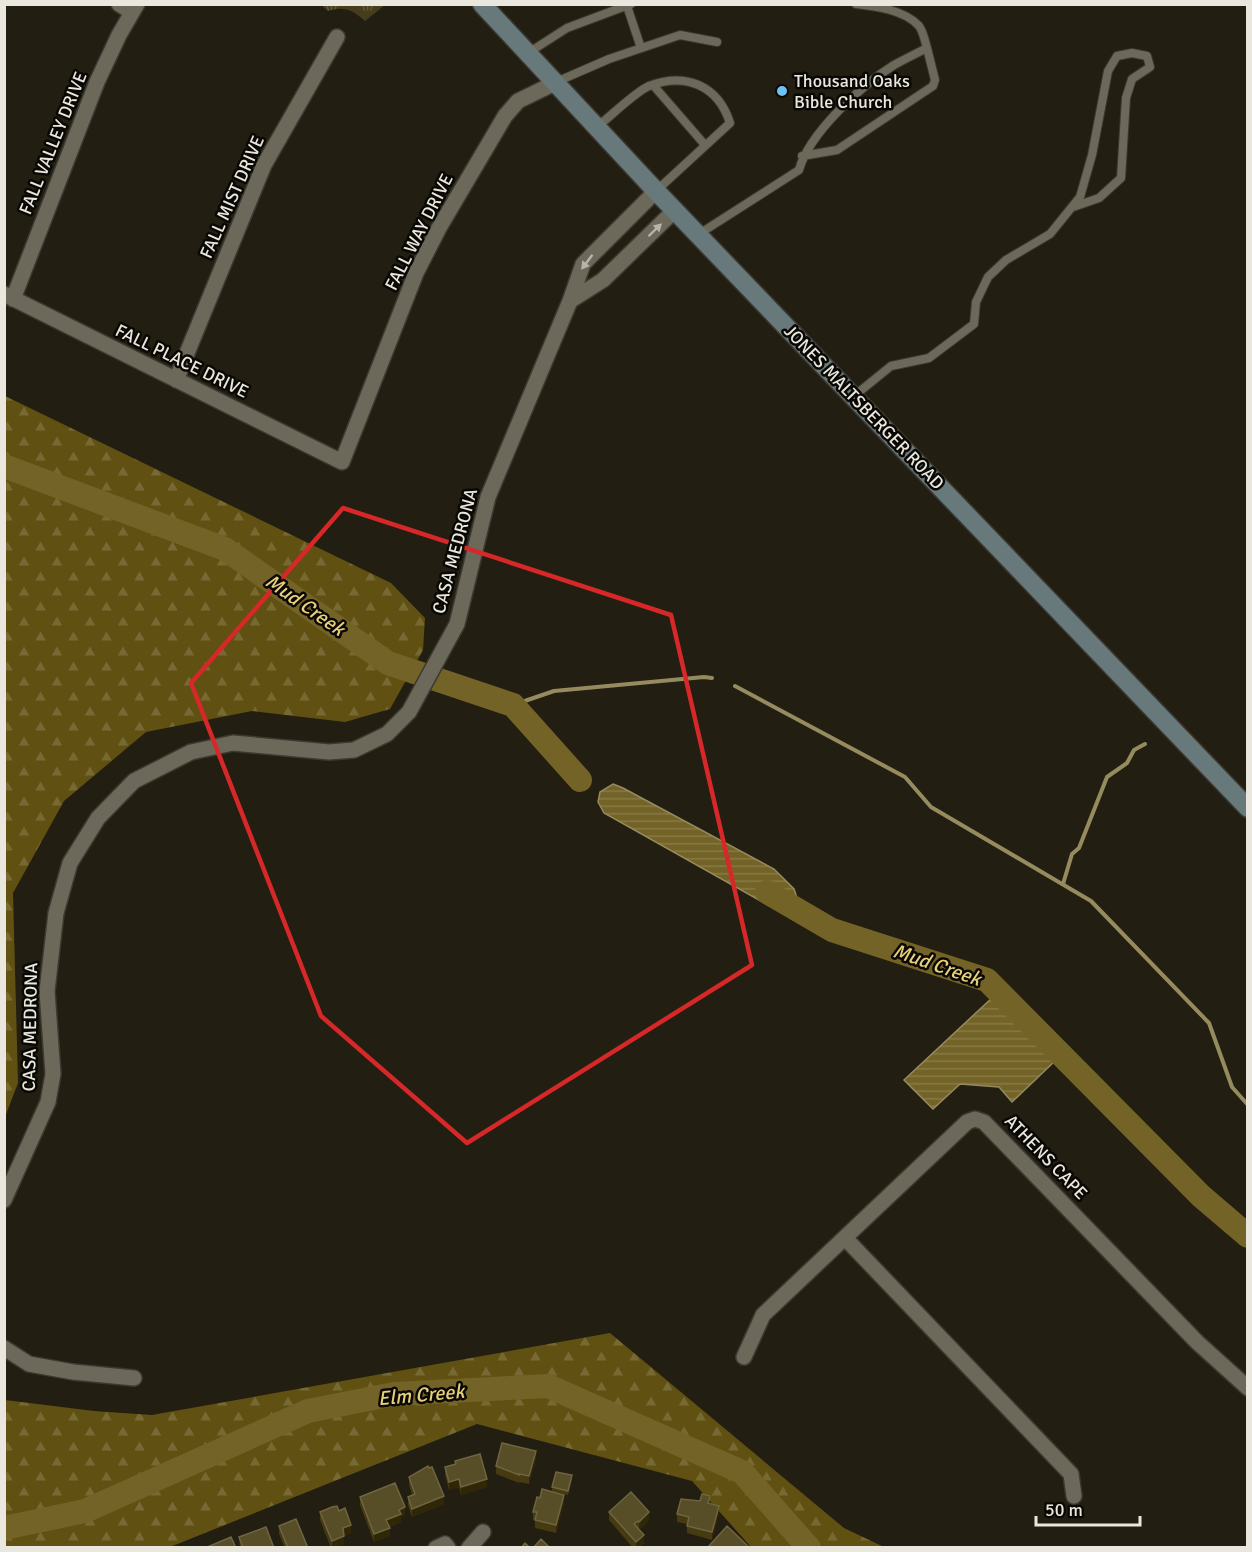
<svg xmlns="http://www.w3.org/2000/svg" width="1252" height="1552" font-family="Signika,sans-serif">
	<defs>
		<pattern id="grass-tufts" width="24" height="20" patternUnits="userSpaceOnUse" patternTransform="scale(1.5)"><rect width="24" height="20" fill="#463d1d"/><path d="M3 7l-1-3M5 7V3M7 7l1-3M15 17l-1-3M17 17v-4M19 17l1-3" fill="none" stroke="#61593d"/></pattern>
		<pattern id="forest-firs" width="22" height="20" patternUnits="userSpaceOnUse" patternTransform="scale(1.5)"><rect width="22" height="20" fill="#605011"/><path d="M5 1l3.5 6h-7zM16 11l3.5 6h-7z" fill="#776933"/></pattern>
		<pattern id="water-rules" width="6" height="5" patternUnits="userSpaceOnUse" patternTransform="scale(1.5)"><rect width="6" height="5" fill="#736327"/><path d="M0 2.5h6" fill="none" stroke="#877946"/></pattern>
	</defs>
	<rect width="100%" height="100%" fill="#221e11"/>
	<path fill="url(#grass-tufts)" d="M321,5H385L365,21C352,10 345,6 328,11Z"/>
	<path fill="url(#forest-firs)" d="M5,396L391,583L425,618L423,650L390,709L345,722L252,711L146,732L64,801L13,893L18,1083L5,1117Z
		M610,1333L844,1528L884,1547H751L692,1481L477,1424L170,1547L5,1548V1400L94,1411L152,1415Z"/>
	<path fill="url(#water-rules)" stroke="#968b5e" stroke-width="1.5" d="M613,784L623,788L774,869L794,889L798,901L791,912L775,909L604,813L598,802L600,792Z
		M994,996L1057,1059L1012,1102L999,1087L960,1084L933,1109L904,1080Z"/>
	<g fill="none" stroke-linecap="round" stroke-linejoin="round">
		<path stroke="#968b5e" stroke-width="4" d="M735,686L905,777L931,807L1091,901L1209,1023L1232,1087L1248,1105
			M513,705L554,691L704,677L712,678
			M1063,884L1072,854L1079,848L1107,777L1127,763L1134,750L1145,744"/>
		<path stroke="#736327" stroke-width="24" d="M4,466L225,549L388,663L513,705L580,780
			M767,892L832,930L987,980L1201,1196L1248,1236
			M4,1528L85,1511L308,1411L394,1394L548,1386L742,1472L809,1548"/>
		<defs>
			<path id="service" d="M856,4C875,6 905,10 919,26C923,31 925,41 927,48
				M627,6L641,48
				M528,53L567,28L631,4
				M556,82L609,59L680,35L717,42
				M653,85L705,145
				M598,126C611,116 635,92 649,86C685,72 718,85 730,123L656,191
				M699,234L799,170C809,133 862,85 894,65C905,59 917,53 927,48L935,80L933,86L837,150L802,156
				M854,396L891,366L929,358L974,324L976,302L988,277L1006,260L1050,234L1080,197L1092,155L1108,71L1117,56L1132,53L1147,56L1150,67L1132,79L1126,98L1121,178L1099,198L1073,207"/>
			<path id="minor" d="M119,4L132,12
				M4,294L342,462L416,273L439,228L505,116L518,101L555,83
				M13,299L97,82L119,35L137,4
				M570,301L603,280L675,210
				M176,380L264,165L337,37
				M4,1200L48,1102L53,1074L47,991L56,913L70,863L98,818L134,781L191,752L233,743L329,752L354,750L387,734L409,712L457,624L488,497L570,301L583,264L656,191
				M845,1238L1071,1474L1074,1496
				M4,1348L29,1364L73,1372L134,1378
				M744,1357L763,1315L967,1122L975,1119L984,1122L1197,1342L1248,1388
				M436,1548L445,1544L448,1548
				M469,1548L483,1532"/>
			<path id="secondary" d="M482,4L656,191L1248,808"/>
		</defs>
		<use href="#service" stroke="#3c3932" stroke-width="10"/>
		<use href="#minor" stroke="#3c3932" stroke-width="18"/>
		<use href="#secondary" stroke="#3c3932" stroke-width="21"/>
		<use href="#service" stroke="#6d695a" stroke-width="8"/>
		<use href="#minor" stroke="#6d695a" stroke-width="15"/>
		<use href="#secondary" stroke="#67797b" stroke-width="18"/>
	</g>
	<path fill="#453a10" d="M536,1459L529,1484L519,1482V1483L496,1474V1466Z
		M455,1461L487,1487L461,1495L459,1487L449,1490L445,1475V1467L455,1464Z
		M409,1477L444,1504L412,1517L408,1505V1497L412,1495L409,1485Z
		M572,1479L568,1495L552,1491V1487Z
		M360,1497L405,1515L401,1517V1522L389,1527L390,1536L374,1542L360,1505Z
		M564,1503L556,1533L535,1528V1520H533V1512Z
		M710,1504L719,1514L712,1540L687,1533V1524L677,1522V1514Z
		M320,1512L351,1533L344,1536V1544L335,1548H331L320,1520Z
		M609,1512L649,1520L639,1530L644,1543L638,1548H633L609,1520Z
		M279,1526L308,1548H285L279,1534Z
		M239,1537L274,1548H240Z"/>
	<path fill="#302707" d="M536,1451V1459L529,1484V1476Z
		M459,1479V1487L449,1490V1482Z
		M487,1479V1487L461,1495V1487Z
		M564,1495V1503L556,1533V1525Z
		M444,1496V1504L412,1517V1509Z
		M719,1506V1514L712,1540V1532Z
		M405,1507V1515L401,1517V1522L386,1528V1520L399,1510Z
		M649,1512V1520L639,1530V1522Z
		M351,1525V1533L343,1536V1528Z
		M390,1528V1536L374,1542V1534Z
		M644,1535V1543L638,1548H636V1542Z
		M344,1536V1544L335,1548H332V1541Z"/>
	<path fill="#574d26" stroke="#6e6543" stroke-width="1.5" d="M502,1443L536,1451L529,1476L519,1474V1475L496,1466Z
		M480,1454L487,1479L461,1487L459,1479L449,1482L445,1467L456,1464L455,1461Z
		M428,1466L429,1468L432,1467L444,1496L412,1509L408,1497L415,1494L409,1477Z
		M556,1472L572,1475L568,1491L552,1487Z
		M395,1483L405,1507L399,1510L401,1514L386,1520L390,1528L374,1534L360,1497Z
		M542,1489L564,1495L556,1525L535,1520L537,1512H533L537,1497L540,1498Z
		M631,1492L649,1512L639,1522L638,1521L634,1524L644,1535L636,1542L609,1512Z
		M702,1494L710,1496L708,1503L719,1506L712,1532L687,1526L689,1517L677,1514L681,1499L700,1501Z
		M337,1506L339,1511L345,1508L351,1525L343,1528L344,1536L332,1541L320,1512L332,1507Z
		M296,1519L308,1548H288L279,1526Z
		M727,1526L750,1548H709L708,1547Z
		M266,1527L274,1548H243L239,1537Z
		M231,1537L236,1548H205Z
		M541,1539L550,1548H533Z
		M525,1543L530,1548H521Z"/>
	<defs><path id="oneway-solid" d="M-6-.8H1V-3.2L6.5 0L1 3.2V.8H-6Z" transform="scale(1.5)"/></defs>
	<g fill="#b7b5a9">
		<use href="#oneway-solid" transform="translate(655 230) rotate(-44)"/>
		<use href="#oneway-solid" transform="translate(587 262) rotate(127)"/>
	</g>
	<path fill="none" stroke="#d62828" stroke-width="4.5" stroke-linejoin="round" d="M343,508L671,615L752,965L467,1143L321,1016L191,683Z"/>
	<circle fill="#6ec2f3" stroke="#0a0804" stroke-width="2" cx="782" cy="91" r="6"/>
	<g text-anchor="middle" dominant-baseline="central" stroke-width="5" stroke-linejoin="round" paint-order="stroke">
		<g font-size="18" fill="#e9e7de" stroke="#0a0804" text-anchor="start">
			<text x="794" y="81">Thousand Oaks<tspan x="794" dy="21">Bible Church</tspan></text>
		</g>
		<g font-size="18" fill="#e9e7de" stroke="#0a0804">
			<text transform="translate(53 143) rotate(-68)">FALL VALLEY DRIVE</text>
			<text transform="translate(232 197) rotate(-66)">FALL MIST DRIVE</text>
			<text transform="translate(419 232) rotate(-63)">FALL WAY DRIVE</text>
			<text transform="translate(182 361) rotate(26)">FALL PLACE DRIVE</text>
			<text transform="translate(864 407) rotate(46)">JONES MALTSBERGER ROAD</text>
			<text transform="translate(455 551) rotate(-75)">CASA MEDRONA</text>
			<text transform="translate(30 1027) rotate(-89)">CASA MEDRONA</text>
			<text transform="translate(1046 1157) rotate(46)">ATHENS CAPE</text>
		</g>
		<g font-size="20" font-style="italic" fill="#e8d078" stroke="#0a0804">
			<text transform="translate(305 605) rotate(35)">Mud Creek</text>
			<text transform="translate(937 965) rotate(19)">Mud Creek</text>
			<text transform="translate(421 1395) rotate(-5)">Elm Creek</text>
		</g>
	</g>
	<rect width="1252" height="1552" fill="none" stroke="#e9e7de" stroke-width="12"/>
	<path d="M1036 1516v9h104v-9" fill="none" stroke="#e9e7de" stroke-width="3"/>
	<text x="1045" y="1516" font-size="18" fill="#e9e7de" stroke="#0a0804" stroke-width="4.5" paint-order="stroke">50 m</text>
</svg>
